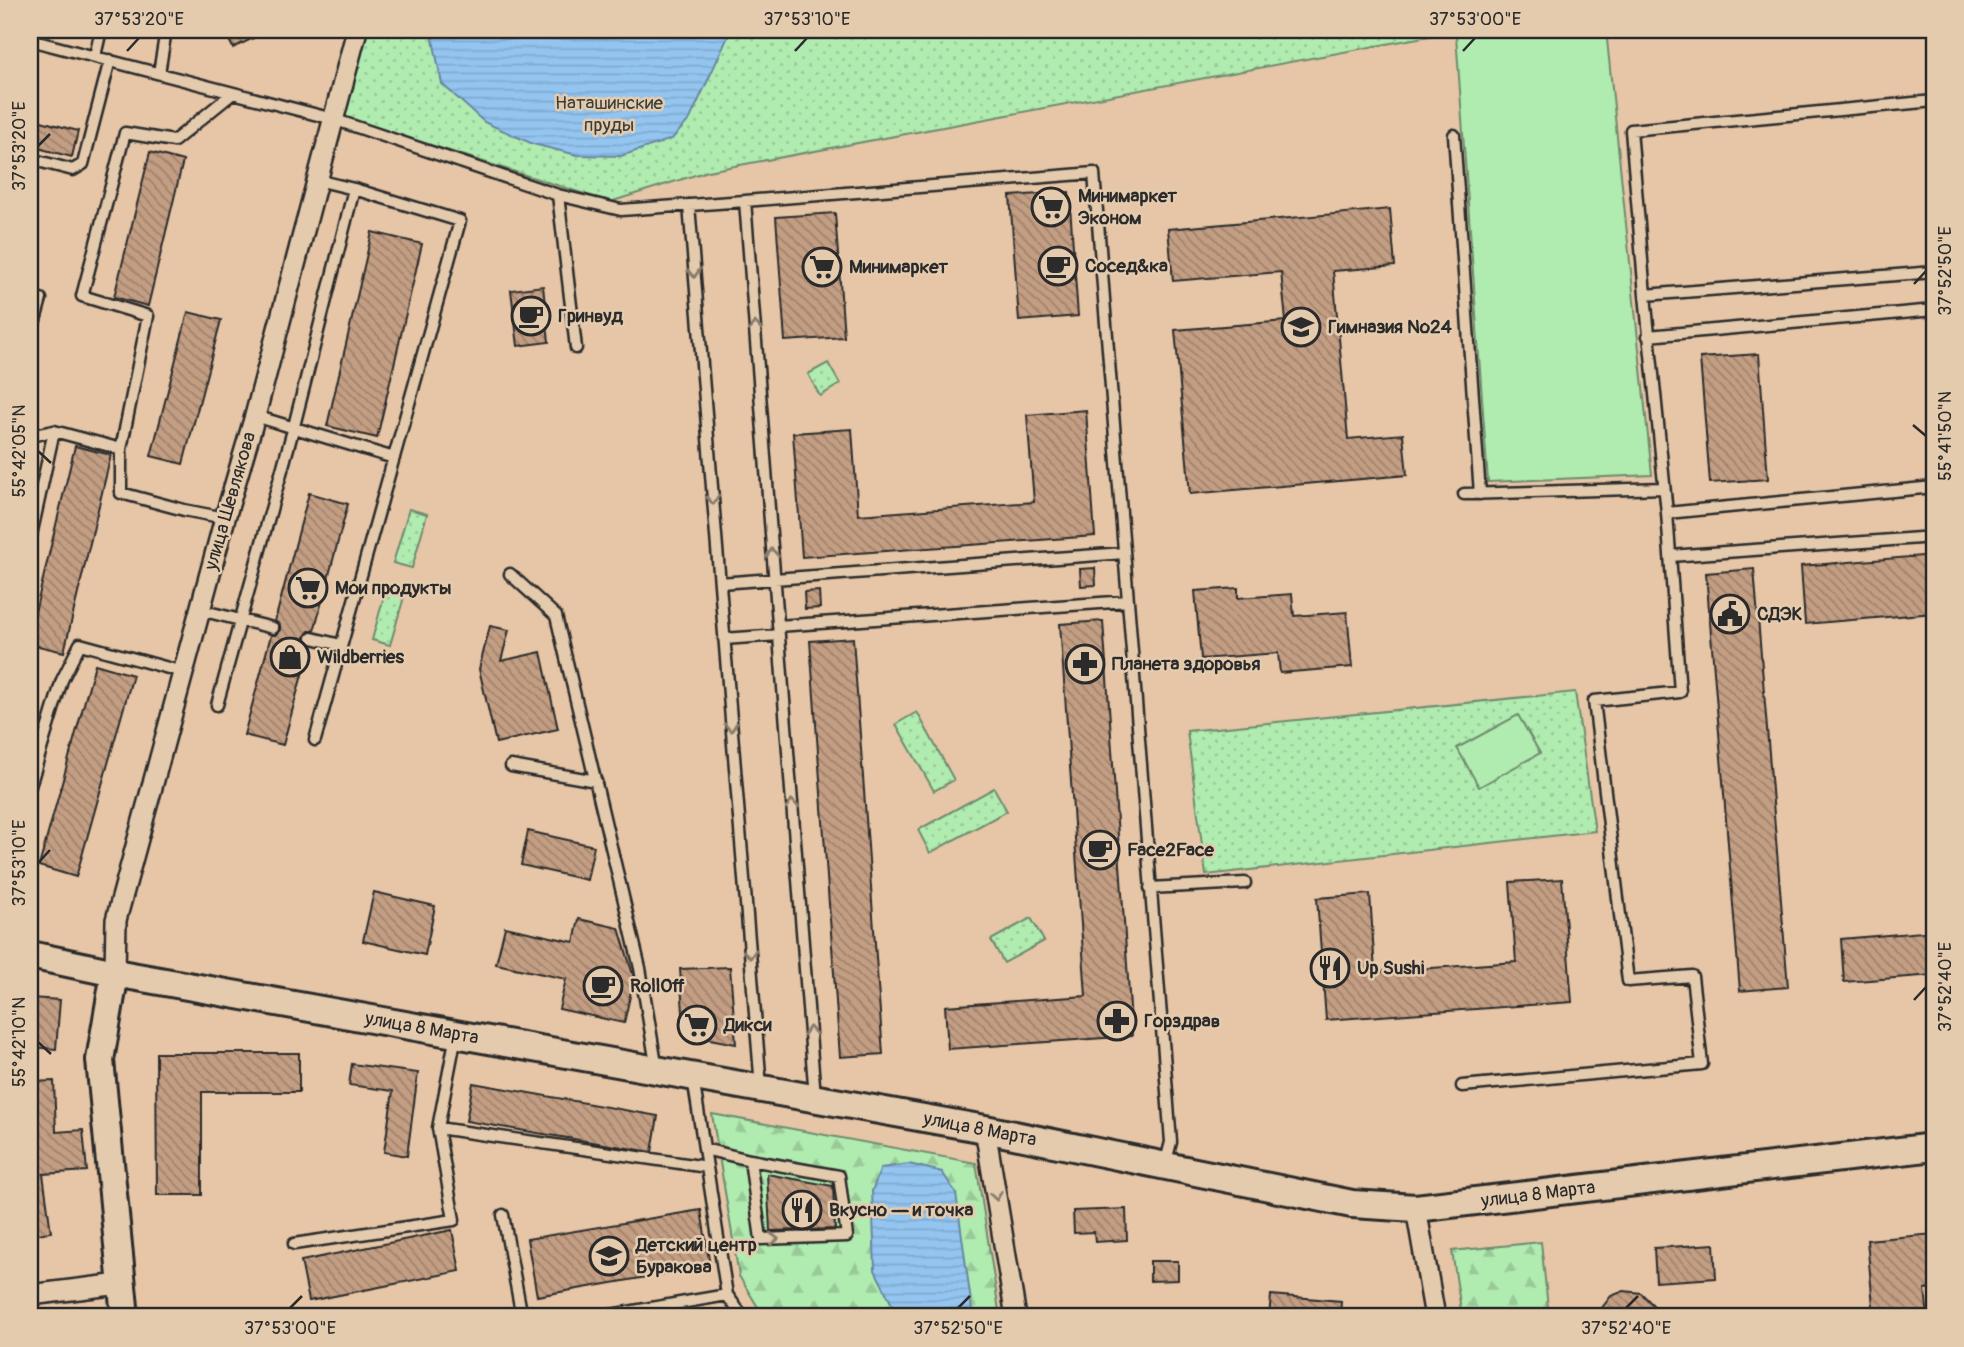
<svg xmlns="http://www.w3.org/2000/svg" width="1964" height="1347" font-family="Pangolin,sans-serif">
	<defs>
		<pattern id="green-dots" width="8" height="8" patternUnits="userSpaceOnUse" patternTransform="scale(1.75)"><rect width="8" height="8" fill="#b0ebb0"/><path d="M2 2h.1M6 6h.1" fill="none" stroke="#98ca98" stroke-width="1.8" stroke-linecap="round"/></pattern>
		<pattern id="forest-firs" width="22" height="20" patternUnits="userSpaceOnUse" patternTransform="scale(1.75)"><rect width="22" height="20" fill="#b0ebb0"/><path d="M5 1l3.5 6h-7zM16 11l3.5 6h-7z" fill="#98ca98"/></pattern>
		<pattern id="water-rules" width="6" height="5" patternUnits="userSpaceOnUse" patternTransform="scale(1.75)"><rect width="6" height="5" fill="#93c5f0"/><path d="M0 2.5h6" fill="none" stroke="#7fa9ce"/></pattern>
		<pattern id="building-back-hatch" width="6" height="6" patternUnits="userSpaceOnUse" patternTransform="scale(1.75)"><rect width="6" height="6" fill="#c39e83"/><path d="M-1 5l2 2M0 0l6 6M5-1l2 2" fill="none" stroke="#9f816b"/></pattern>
	</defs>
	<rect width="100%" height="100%" fill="#e6c6a7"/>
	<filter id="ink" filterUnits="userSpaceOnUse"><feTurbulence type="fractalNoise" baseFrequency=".0143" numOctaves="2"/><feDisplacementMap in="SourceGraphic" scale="14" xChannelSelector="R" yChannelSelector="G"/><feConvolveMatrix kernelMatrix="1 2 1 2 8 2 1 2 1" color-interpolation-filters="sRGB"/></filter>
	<g filter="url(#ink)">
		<path fill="url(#green-dots)" stroke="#6e8b6e" stroke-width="2" d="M364,30H1461L708,171L610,202L340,116Z
			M828,363L840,384L820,396L808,374Z
			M409,509L427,514L412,568L393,563Z
			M387,585L406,590L390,645L372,640Z
			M1575,692L1595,831L1206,875L1187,731Z
			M917,712L954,780L934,791L896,724Z
			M994,788L1007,811L930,853L918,830Z
			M1031,918L1044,941L1004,963L991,940Z"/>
		<path fill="url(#forest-firs)" stroke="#6e8b6e" stroke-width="2" d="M712,1114L976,1163L1000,1317H764L739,1276Z
			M1541,1242L1549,1317H1462L1452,1251Z"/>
		<path fill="#b0ebb0" stroke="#6e8b6e" stroke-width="2" d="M1492,30H1606L1652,475L1488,482L1456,35Z
			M1518,715L1540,753L1479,787L1457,748Z"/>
		<path fill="url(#water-rules)" stroke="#6987a1" stroke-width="2" d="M431,30H731L690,119L672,139L621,156L577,155L533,144L484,122L442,84Z
			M909,1164L942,1172L956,1193L973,1317H898L875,1270L872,1191L881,1168Z"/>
		<path fill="url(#building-back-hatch)" stroke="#2b2b2b" stroke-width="2" d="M224,30H270L233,48Z
			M30,118L78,131L72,157L30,146Z
			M150,152L183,161L148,306L114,297Z
			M1069,192L1078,316L1019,321L1010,196Z
			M1390,209L1395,266L1333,271L1348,439L1403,434L1407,475L1190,494L1175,330L1286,321L1281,272L1173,281L1168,229Z
			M835,213L844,337L785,341L776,217Z
			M372,232L422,244L377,438L327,426Z
			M543,286L549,342L518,346L511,290Z
			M188,312L221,320L183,464L151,456Z
			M1759,354L1768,479L1710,483L1700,358Z
			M1086,410L1095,536L802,557L793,433L852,429L858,515L1034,502L1027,415Z
			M75,446L111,455L64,652L30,644V633Z
			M309,493L348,504L314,631H309L305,636V641L310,645L283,745L244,735L271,635H276L280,630V625L275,621Z
			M1934,555V613L1805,624L1801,566Z
			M1095,568L1096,585L1081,586L1080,569Z
			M1754,569L1788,987L1740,991L1706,573Z
			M1238,588V598L1292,594L1294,616L1347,612L1352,667L1280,673L1278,653L1201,659L1195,591Z
			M819,591L820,608L805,609L804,592Z
			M1103,621L1132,1036L948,1049L945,1006L1086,996L1060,624Z
			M490,626L509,630L501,661L541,652L558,729L496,743L479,669Z
			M853,638L883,1054L840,1057L810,641Z
			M95,664L133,675L76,877L39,866Z
			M528,831L594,846L587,880L521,865Z
			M1562,879L1572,1002L1326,1020L1317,898L1370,894L1375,972L1516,962L1510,882Z
			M374,892L435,906L425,955L363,941Z
			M579,919L619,928L634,978L624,1023L559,1009L566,979L496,964L505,927L574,942Z
			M1934,931V975L1844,982L1841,939Z
			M730,967L736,1044L694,1036L684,1027L680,969Z
			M30,998L60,1000L56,1049L30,1047Z
			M156,1053H299V1092H202V1195H157Z
			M352,1064L418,1073L407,1156L384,1152L393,1091L349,1085Z
			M54,1081L56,1132L83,1130L87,1171L43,1174L51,1232L30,1235V1082Z
			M473,1083L658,1116L652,1152L466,1121Z
			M767,1174L833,1186L835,1229L770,1231Z
			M1126,1209L1127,1240L1095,1242L1094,1232L1074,1233L1073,1211Z
			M701,1210L710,1266L537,1296L527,1239Z
			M452,1230L460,1271L309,1301L301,1261Z
			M1934,1234V1288L1925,1289L1928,1317H1874L1867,1240Z
			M1714,1244L1716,1278L1656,1282L1654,1248Z
			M1150,1261H1178V1280L1150,1281Z
			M1624,1291L1641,1293L1665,1317H1595L1611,1296Z
			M1271,1295L1341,1301L1340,1317H1269Z"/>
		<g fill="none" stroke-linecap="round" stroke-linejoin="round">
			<defs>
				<path id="lane" d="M30,40L333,119L558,195L621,210L745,201
					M95,56L101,30
					M159,73L166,30
					M1454,135L1480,494
					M30,159L73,170L83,164L110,60
					M558,195L576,348
					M689,205L761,1087
					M1645,295L1631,130L1934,101
					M1648,336L1934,310
					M30,338L41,299
					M255,416L394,458
					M30,436L54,431L121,449V493L184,510L225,518
					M121,449L148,316L82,296L125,133L174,141L233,93
					M1464,494L1664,488
					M1667,513L1934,487
					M30,540L54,431
					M1670,556L1934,537
					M510,574L556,616L640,968L657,1070
					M720,583L1124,553
					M200,610L273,628
					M778,626L1128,601
					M312,638L341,645
					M724,639L779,635
					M217,705L293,430L354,189L317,180
					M315,740L460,221L354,189
					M511,766L596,781
					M30,786L62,680L80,644L183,672
					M1150,888L1245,883
					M1462,1086L1702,1064L1692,976L1628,981L1594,701L1680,692L1667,513L1645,295L1934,272
					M815,1097L745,201L1094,173L1171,1142L1165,1165
					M438,1128L707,1167
					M704,1149L750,1160L839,1176L847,1236L761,1239L750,1160
					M503,1215L522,1317
					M294,1244L454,1220L438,1128L456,1035
					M727,1295L743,1317
					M599,1317L727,1295L693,1078"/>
				<path id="street" d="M115,973L116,920L225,518L255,416L357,30
					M985,1129L1016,1317
					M1416,1208L1435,1317
					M30,1295L120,1284"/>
				<path id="secondary" d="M30,955L115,973L985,1129L1352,1204L1416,1208L1934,1147
					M115,973L100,1060L125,1317"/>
			</defs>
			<use href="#lane" stroke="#2b2b2b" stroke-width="15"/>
			<use href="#street" stroke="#2b2b2b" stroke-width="24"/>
			<use href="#secondary" stroke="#2b2b2b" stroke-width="32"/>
			<use href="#lane" stroke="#e5cbad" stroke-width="10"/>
			<use href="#street" stroke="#e5cbad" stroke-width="19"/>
			<use href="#secondary" stroke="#e5cbad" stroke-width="26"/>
		</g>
		<defs><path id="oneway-chevron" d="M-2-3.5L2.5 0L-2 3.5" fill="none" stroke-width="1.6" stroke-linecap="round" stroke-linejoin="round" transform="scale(1.75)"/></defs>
		<g stroke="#887b6c">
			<use href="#oneway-chevron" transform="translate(694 273) rotate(84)"/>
			<use href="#oneway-chevron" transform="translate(755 326) rotate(-94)"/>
			<use href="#oneway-chevron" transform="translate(713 500) rotate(85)"/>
			<use href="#oneway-chevron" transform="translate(772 553) rotate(-95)"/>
			<use href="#oneway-chevron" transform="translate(731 727) rotate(85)"/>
			<use href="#oneway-chevron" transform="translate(792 804) rotate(-95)"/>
			<use href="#oneway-chevron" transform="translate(750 954) rotate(85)"/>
			<use href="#oneway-chevron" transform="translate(810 1031) rotate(-94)"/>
			<use href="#oneway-chevron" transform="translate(996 1196) rotate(81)"/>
			<use href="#oneway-chevron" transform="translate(774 1239) rotate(-2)"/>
		</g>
	</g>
	<path fill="none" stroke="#2b2b2b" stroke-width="2.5" d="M127,51L139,38M795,51L807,38M1463,51L1475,38M38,146L50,134M1914,284L1926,271M1913,425L1926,436M38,451L51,463M38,863L50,850M1914,1000L1926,987M38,1042L51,1054M290,1308L302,1296M958,1308L970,1296M1626,1308L1638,1296"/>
	<defs>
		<symbol id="supermarket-ring" viewBox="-11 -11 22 22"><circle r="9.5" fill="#e5cbad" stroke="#2b2b2b" stroke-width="1.5"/><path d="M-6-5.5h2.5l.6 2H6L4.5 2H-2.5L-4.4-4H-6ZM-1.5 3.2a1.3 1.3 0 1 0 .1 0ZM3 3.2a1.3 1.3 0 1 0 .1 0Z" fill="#2b2b2b"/></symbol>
		<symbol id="cafe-ring" viewBox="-11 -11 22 22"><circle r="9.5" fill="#e5cbad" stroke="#2b2b2b" stroke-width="1.5"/><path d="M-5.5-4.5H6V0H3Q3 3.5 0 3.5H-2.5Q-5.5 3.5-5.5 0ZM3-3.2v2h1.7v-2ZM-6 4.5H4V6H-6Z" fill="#2b2b2b"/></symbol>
		<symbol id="school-ring" viewBox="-11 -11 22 22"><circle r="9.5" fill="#e5cbad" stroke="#2b2b2b" stroke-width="1.5"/><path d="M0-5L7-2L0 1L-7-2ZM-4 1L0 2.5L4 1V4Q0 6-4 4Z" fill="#2b2b2b"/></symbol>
		<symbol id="civic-ring" viewBox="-11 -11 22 22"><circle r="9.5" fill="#e5cbad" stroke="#2b2b2b" stroke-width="1.5"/><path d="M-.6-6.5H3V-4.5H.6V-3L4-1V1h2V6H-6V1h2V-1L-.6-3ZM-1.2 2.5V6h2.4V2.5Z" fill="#2b2b2b"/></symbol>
		<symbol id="shop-ring" viewBox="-11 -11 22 22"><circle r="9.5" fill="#e5cbad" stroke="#2b2b2b" stroke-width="1.5"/><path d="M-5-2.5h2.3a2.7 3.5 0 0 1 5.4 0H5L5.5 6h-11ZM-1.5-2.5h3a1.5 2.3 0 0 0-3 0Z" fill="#2b2b2b"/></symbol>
		<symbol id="pharmacy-ring" viewBox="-11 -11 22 22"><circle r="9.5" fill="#e5cbad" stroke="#2b2b2b" stroke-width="1.5"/><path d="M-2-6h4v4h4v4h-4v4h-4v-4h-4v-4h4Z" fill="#2b2b2b"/></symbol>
		<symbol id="restaurant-ring" viewBox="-11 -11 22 22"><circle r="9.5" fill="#e5cbad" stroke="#2b2b2b" stroke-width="1.5"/><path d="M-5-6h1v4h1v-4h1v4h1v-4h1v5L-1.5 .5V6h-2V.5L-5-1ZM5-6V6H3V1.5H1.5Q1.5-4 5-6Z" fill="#2b2b2b"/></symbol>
	</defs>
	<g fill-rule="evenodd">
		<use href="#supermarket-ring" x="1029" y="185" width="44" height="44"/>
		<use href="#cafe-ring" x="1036" y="244" width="44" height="44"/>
		<use href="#supermarket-ring" x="800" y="245" width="44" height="44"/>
		<use href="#cafe-ring" x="509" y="294" width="44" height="44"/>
		<use href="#school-ring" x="1279" y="305" width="44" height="44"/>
		<use href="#supermarket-ring" x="286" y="566" width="44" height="44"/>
		<use href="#civic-ring" x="1708" y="592" width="44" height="44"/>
		<use href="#shop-ring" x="268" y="635" width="44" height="44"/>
		<use href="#pharmacy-ring" x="1063" y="642" width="44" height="44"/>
		<use href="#cafe-ring" x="1078" y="828" width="44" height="44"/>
		<use href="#restaurant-ring" x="1308" y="946" width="44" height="44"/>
		<use href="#cafe-ring" x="581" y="964" width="44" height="44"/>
		<use href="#pharmacy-ring" x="1095" y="999" width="44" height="44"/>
		<use href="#supermarket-ring" x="675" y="1003" width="44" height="44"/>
		<use href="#restaurant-ring" x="780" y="1188" width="44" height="44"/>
		<use href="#school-ring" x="587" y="1234" width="44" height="44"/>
	</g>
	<g text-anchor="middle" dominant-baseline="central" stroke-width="5" stroke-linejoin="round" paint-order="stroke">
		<g font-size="19" fill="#383e38" stroke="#e5cbad">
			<text x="609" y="103">Наташинские<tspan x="609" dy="22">пруды</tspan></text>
		</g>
		<g font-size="19" font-weight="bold" fill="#2b2b2b" stroke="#e5cbad" text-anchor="start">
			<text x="1078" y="196">Минимаркет<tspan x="1078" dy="22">Эконом</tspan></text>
			<text x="1085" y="266">Сосед&amp;ка</text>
			<text x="849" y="267">Минимаркет</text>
			<text x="558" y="316">Гринвуд</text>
			<text x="1328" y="327">Гимназия №24</text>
			<text x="335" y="588">Мои продукты</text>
			<text x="1757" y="614">СДЭК</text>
			<text x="317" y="657">Wildberries</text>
			<text x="1112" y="664">Планета здоровья</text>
			<text x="1127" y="850">Face2Face</text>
			<text x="1357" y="968">Up Sushi</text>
			<text x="630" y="986">RollOff</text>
			<text x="1144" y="1021">Горздрав</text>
			<text x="724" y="1025">Дикси</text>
			<text x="829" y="1210">Вкусно — и точка</text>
			<text x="636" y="1245">Детский центр<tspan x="636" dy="22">Буракова</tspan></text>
		</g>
		<g font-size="19" fill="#2b2b2b" stroke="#e5cbad">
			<text transform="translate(230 501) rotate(-74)">улица Шевлякова</text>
			<text transform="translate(422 1028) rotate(10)">улица 8 Марта</text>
			<text transform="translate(980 1129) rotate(11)">улица 8 Марта</text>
			<text transform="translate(1538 1194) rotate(-7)">улица 8 Марта</text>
		</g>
	</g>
	<rect width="1964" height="1347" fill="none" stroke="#e5cbad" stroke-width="77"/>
	<rect x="38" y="38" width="1888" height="1270" fill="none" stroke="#2b2b2b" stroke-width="2.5"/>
	<g font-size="18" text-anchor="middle" fill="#2b2b2b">
		<text x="139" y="25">37°53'20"E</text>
		<text x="807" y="25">37°53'10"E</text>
		<text x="1475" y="25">37°53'00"E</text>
		<text transform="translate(19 146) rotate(-90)" y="6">37°53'20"E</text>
		<text transform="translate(1945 271) rotate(-90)" y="6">37°52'50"E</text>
		<text transform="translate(1945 436) rotate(-90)" y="6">55°41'50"N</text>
		<text transform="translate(19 451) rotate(-90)" y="6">55°42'05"N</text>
		<text transform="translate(19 863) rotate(-90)" y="6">37°53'10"E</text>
		<text transform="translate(1945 987) rotate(-90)" y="6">37°52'40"E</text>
		<text transform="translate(19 1042) rotate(-90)" y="6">55°42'10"N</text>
		<text x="290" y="1334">37°53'00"E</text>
		<text x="958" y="1334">37°52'50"E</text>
		<text x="1626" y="1334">37°52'40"E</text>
	</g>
</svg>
